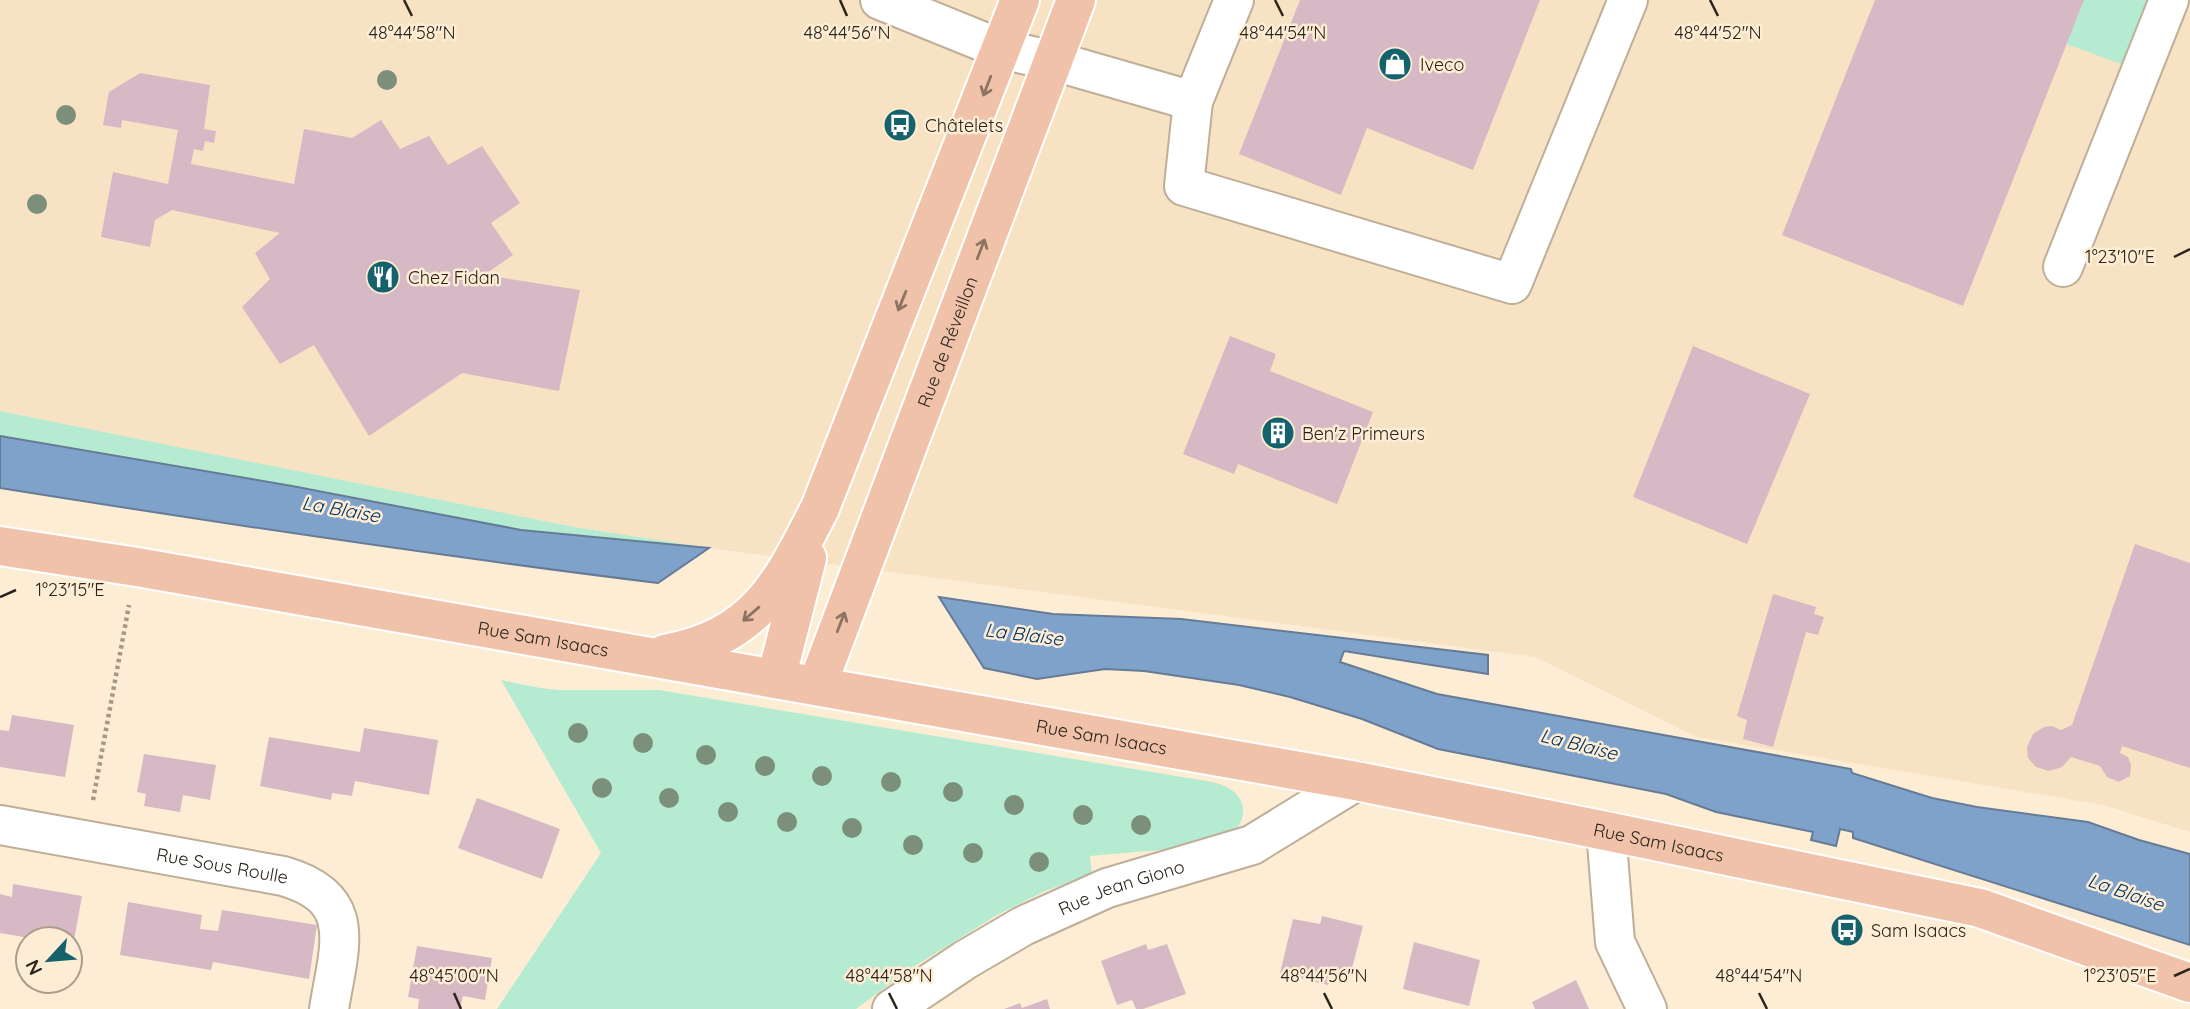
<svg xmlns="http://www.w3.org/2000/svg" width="2190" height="1009" font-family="Quicksand,sans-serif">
	<rect width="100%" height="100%" fill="#feedd5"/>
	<path fill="#f7e2c3" d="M0,0H2190V832L2103,805L1697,737L1535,657L709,548L574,527L0,411Z"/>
	<path fill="#b4ebd1" d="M2084,0H2149L2124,65L2066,44Z
		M0,411L574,527L709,548L521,530L292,486L0,436Z
		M501,680L540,688L558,690H659L1182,777C1203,781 1235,781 1242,804C1250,832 1214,845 1193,850C1184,851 1174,849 1166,850C1140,851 1115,854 1090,856L1092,874L1045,891L997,915L907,971L856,1009H497L601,853Z"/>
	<path fill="#7fa2ca" stroke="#667c96" stroke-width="2" d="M0,436L292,486L521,530L709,548L658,583C438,556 219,523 0,488Z
		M939,597L1053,614L1181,619L1488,655V674L1344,651L1340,662L1437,694L1851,769L1852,773L1932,798L1977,807L2088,822L2139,840L2190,854V945L1853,838V832L1840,829L1836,846L1811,840L1813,832L1716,812L1666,794L1438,749L1362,719L1290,697L1239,685L1144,671L1105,669L1037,679L984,668Z"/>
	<path fill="#d6b9c5" d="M1300,0H1540L1473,170L1367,128L1341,195L1239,154Z
		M1875,0H2084L1963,306L1782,235Z
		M140,73L210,85L204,129L216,131L214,143L205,141L203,151L194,149L191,164L294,184L304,129L352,138L381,120L400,149L429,136L448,165L482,146L520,203L491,223L513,255L484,275L580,290L559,391L462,373L369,436L314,345L280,364L242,307L270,279L255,253L280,233L172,210L155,220L150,247L101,237L113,172L168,184L178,130L122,120L121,128L103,125L109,92Z
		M1230,336L1276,354L1270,371L1373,412L1337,504L1238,464L1234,474L1183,454Z
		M1693,346L1810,394L1747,544L1633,497Z
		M2135,544L2190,563V768L2122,746L2120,753L2128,757L2131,765L2130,776L2119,782L2107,777L2100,766L2071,757L2062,767L2049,771L2036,767L2028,758L2027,747L2033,734L2044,727L2052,726L2061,730L2072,725Z
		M1773,594L1816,607L1814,614L1824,617L1818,635L1806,632L1773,747L1743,739L1747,720L1737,716Z
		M12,715L74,725L65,777L0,767V730L9,731Z
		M364,728L438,740L429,795L355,781L352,796L332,793L331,800L260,786L269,737L360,752Z
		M144,754L216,765L210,800L183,795L180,812L144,806L146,794L137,792Z
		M477,798L560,829L542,879L458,848Z
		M13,884L82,896L73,946H70V939H35L0,933V894L12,897Z
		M128,902L202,915L200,929L218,931L222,910L317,925L309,979L213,962L211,970L120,955Z
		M1322,916L1363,926L1350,976L1333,972L1328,985L1280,973L1293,919L1320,924Z
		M1414,942L1480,960L1469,1006L1403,989Z
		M1146,944L1148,950L1167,944L1186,994L1143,1009H1136L1132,1000L1117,1005L1101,961Z
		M417,946L492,958L485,1000L463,996L460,1009H418L419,999L408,997Z
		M1576,980L1589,1009H1535L1532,1002Z
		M1047,999L1050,1009H1004L1020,1003L1022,1008Z"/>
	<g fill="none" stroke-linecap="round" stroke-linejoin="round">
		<defs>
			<g id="minor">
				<path d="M880,0L1001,49L1054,61L1193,101"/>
				<path d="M1234,0L1193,101L1184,186L1512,284L1628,0"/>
				<path d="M2063,267L2169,0"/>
				<path id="s1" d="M0,825L283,876C360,898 339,946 329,1009"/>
				<path d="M1606,831L1615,942L1647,1009"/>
				<path id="s2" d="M892,1009L965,960L1023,926L1107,888L1252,845L1356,781"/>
			</g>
			<g id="major">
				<path id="s3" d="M0,546L137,567L1356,781L1606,831L1980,908L2190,983"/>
				<path d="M665,654C757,637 781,584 820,508L1020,0"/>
				<path d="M776,679L807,558"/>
				<path id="s4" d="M817,686L1076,0"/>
			</g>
		</defs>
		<use href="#minor" stroke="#bfaf98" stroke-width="42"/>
		<use href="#major" stroke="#fff" stroke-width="42"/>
		<path stroke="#a49886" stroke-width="4.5" stroke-dasharray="3.5 3.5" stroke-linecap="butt" d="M93,800L129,605"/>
		<use href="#minor" stroke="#fff" stroke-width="38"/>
		<use href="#major" stroke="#efc2a9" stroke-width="38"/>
	</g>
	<g fill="#7c8f7a">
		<circle cx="387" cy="80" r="10"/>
		<circle cx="66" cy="115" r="10"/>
		<circle cx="37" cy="204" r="10"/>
		<circle cx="578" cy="733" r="10"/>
		<circle cx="643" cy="743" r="10"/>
		<circle cx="706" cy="755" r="10"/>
		<circle cx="765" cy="766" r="10"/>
		<circle cx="822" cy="776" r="10"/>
		<circle cx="891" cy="782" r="10"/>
		<circle cx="602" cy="788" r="10"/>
		<circle cx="953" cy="792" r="10"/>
		<circle cx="669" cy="798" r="10"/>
		<circle cx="1014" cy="805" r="10"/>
		<circle cx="728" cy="812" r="10"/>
		<circle cx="1083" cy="815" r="10"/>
		<circle cx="787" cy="822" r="10"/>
		<circle cx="1141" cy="825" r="10"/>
		<circle cx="852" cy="828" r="10"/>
		<circle cx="913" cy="845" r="10"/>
		<circle cx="973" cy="853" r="10"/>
		<circle cx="1039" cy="862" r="10"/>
	</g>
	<defs><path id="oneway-shaft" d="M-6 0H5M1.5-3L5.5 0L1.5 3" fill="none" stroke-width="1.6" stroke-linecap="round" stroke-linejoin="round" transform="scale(1.75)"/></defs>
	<g stroke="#8c7362">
		<use href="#oneway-shaft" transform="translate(987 86) rotate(111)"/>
		<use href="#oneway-shaft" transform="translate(981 249) rotate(-69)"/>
		<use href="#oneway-shaft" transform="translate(902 301) rotate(112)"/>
		<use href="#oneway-shaft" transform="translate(751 614) rotate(139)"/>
		<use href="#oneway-shaft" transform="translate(841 622) rotate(-69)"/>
	</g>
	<path fill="none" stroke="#2a241b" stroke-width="2.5" d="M404,0L412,16M840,0L847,16M1275,0L1283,16M1710,0L1718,16M2174,257L2190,249M0,597L16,590M2174,976L2190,969M454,993L461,1009M889,993L897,1009M1324,993L1332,1009M1759,993L1767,1009"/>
	<defs>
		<symbol id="shop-disc" viewBox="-11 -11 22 22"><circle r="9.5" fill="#15626c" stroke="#feedd5"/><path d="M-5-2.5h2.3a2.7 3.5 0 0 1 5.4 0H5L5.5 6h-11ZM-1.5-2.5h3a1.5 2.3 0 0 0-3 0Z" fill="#fff"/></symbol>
		<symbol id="bus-disc" viewBox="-11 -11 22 22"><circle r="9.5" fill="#15626c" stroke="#feedd5"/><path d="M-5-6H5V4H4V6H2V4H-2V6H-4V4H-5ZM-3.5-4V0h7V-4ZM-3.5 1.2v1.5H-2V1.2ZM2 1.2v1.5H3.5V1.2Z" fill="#fff"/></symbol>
		<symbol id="restaurant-disc" viewBox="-11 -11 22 22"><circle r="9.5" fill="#15626c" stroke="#feedd5"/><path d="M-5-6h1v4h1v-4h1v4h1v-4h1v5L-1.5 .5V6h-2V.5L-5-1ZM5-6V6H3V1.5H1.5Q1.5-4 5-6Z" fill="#fff"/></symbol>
		<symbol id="building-disc" viewBox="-11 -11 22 22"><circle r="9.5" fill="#15626c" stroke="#feedd5"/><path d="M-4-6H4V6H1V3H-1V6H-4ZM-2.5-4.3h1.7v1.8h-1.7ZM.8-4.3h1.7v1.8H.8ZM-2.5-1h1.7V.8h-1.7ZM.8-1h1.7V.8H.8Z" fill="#fff"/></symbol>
	</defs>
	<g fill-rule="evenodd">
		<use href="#shop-disc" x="1376" y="45" width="38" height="38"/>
		<use href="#bus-disc" x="881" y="106" width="38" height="38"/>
		<use href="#restaurant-disc" x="364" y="258" width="38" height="38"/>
		<use href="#building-disc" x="1259" y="414" width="38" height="38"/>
		<use href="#bus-disc" x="1828" y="911" width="38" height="38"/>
	</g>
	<g text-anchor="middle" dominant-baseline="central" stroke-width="5" stroke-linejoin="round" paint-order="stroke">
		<g font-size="18" fill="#2a241b" stroke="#feedd5" text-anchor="start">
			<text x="1420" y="64">Iveco</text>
			<text x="925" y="125">Châtelets</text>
			<text x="408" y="277">Chez Fidan</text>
			<text x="1302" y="433">Ben'z Primeurs</text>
			<text x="1871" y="930">Sam Isaacs</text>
		</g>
		<g font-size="18" fill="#2a241b" stroke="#feedd5">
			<text stroke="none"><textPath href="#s4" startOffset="368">Rue de Réveillon</textPath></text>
			<text stroke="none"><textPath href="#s3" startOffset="551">Rue Sam Isaacs</textPath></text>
			<text stroke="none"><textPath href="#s3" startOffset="1118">Rue Sam Isaacs</textPath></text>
			<text stroke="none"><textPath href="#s3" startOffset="1685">Rue Sam Isaacs</textPath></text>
			<text stroke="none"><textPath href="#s1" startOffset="226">Rue Sous Roulle</textPath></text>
			<text stroke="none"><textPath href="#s2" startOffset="261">Rue Jean Giono</textPath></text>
		</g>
		<g font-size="19" font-style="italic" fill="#003566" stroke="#feedd5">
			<text transform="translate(341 509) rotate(10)">La Blaise</text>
			<text transform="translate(1024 634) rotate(7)">La Blaise</text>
			<text transform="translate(1579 744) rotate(14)">La Blaise</text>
			<text transform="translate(2126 892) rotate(19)">La Blaise</text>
		</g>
	</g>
	<g font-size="18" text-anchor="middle" fill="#2a241b" stroke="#feedd5" stroke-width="5" stroke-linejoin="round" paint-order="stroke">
		<text x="847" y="39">48°44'56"N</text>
		<text x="1718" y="39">48°44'52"N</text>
		<text x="412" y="39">48°44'58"N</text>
		<text x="1283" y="39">48°44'54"N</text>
		<text x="2120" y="263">1°23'10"E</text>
		<text x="70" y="596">1°23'15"E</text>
		<text x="454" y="982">48°45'00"N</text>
		<text x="889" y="982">48°44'58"N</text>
		<text x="1324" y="982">48°44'56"N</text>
		<text x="1759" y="982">48°44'54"N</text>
		<text x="2120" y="982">1°23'05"E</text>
	</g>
	<g transform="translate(49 960) rotate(244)"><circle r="33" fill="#feedd5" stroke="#a99d8b" stroke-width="2"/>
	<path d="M0-5L12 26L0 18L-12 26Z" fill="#15626c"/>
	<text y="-10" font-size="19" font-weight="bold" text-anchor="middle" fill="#2a241b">N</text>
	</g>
</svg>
